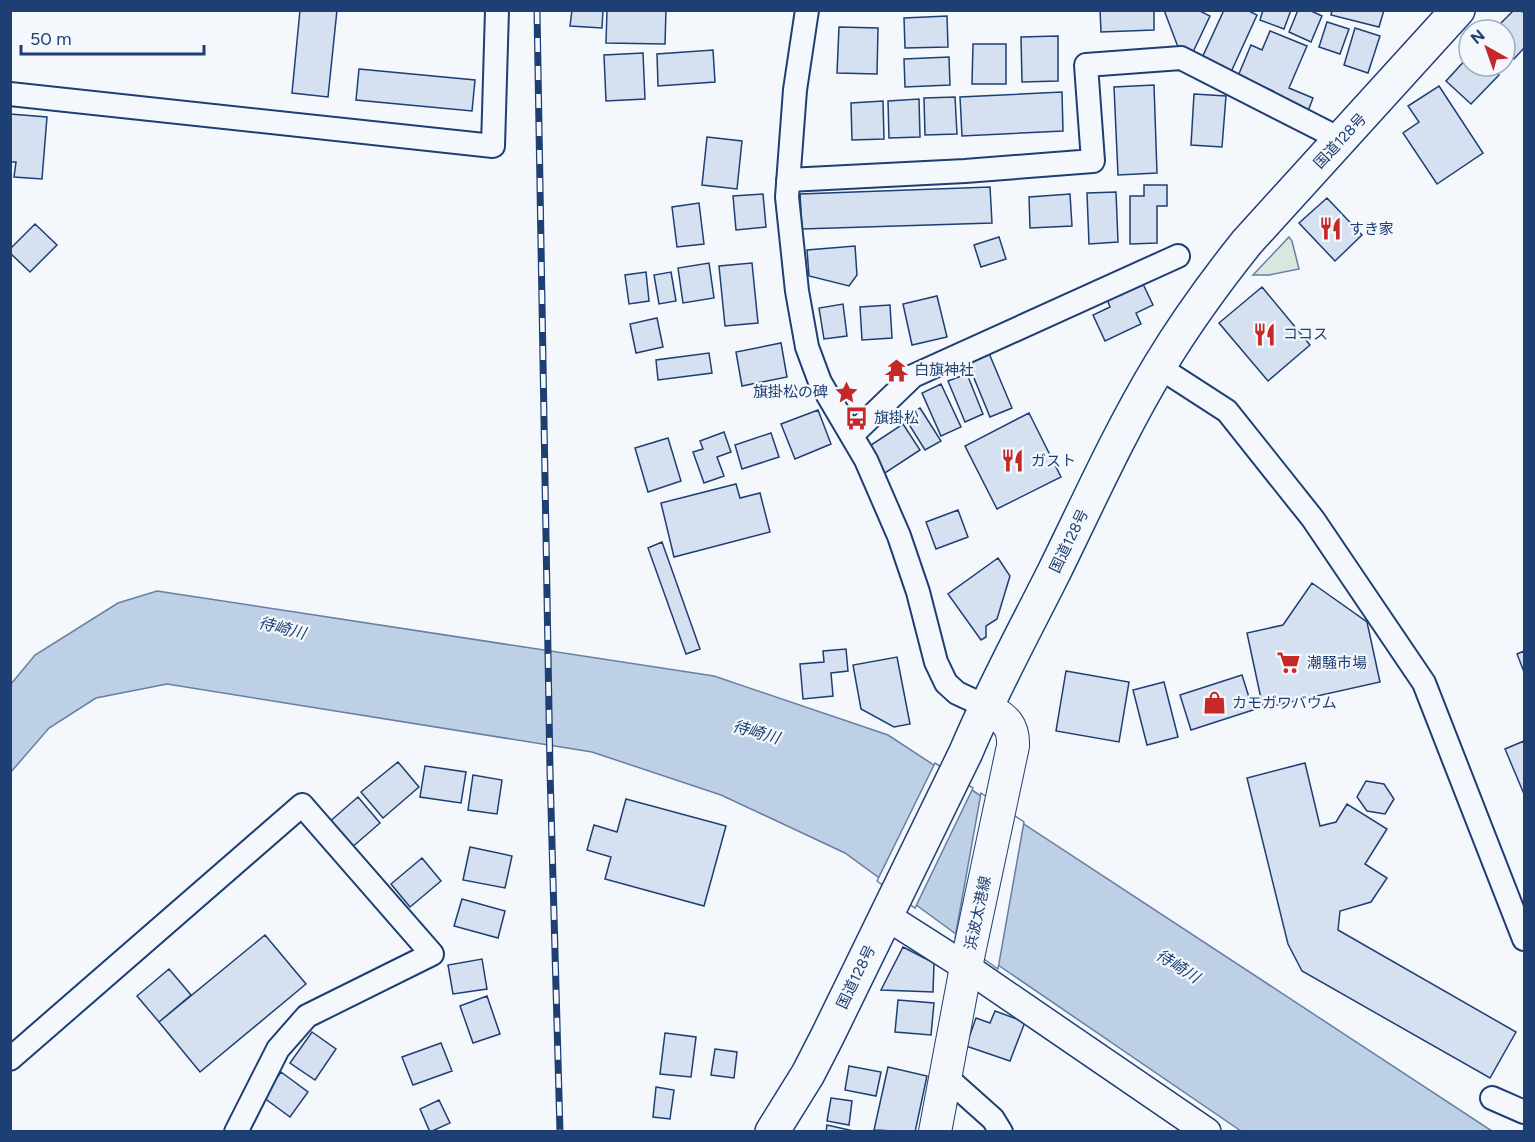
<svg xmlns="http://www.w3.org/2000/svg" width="1535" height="1142" font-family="Figtree,'Noto Sans JP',sans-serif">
	<rect width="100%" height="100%" fill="#f4f7fb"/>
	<path fill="#d7e8df" stroke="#687fa3" stroke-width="1.5" d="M1289,237L1292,241L1299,269L1269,275H1253Z"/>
	<path fill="#bed0e5" stroke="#687fa3" stroke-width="1.5" d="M157,591L714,676L888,735L1492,1131H1241L1001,967L845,853L721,795L592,752L167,684L96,698L49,728L11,772V684L35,655L118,603Z"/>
	<path fill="#f4f7fb" stroke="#687fa3" stroke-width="1.5" d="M935,763L973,788L915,908L877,881Z
		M981,793L1024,822L998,969L955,938Z"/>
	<path fill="#d5e0f0" stroke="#1d3f73" stroke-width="1.5" d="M300,10H337L328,97L292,93Z
		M572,10H603L602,28L570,26Z
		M607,10H666L665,44L606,43Z
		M1100,10H1154V30L1101,32Z
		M1164,10H1198L1210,16L1192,54L1178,47Z
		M1224,10H1247L1257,15L1231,72L1202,58Z
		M1263,10H1291L1284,29L1260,20Z
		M1298,10H1309L1322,16L1311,42L1289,32Z
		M1332,10H1384L1379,27L1331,15Z
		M1514,10L1524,12V48L1514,59L1505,51V30H1494Z
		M947,16L948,47L905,48L904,18Z
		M1327,22L1349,29L1340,54L1319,47Z
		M839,27L878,28L877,74L837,73Z
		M1355,28L1380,36L1368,73L1344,65Z
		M1270,31L1307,46L1289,88L1313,98L1307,114L1270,98L1273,91L1238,76L1251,45L1262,50Z
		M1058,36V81L1022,82L1021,37Z
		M973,44H1006V84H972Z
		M713,50L715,82L658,86L657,54Z
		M643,53L645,99L606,101L604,55Z
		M1469,56V66H1489L1499,75L1471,104L1446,81Z
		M949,57L950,85L905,87L904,59Z
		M359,69L475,80L472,111L356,100Z
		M1154,85L1157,173L1118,175L1114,87Z
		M1439,86L1483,153L1437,184L1403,133L1419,122L1408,106Z
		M1062,92L1063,131L962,136L960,97Z
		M1194,94L1226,96L1222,147L1191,145Z
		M955,97L957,134L925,135L924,98Z
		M919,99L920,137L889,138L888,101Z
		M883,101L884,139L852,140L851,103Z
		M10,114L47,117L42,179L14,177L16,162H10Z
		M707,137L742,141L737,189L702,185Z
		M1144,185H1167V206H1157V243L1130,244V196H1144Z
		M990,187L992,223L802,229L800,194Z
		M1116,192L1118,242L1089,244L1087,193Z
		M763,194L766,227L736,230L733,196Z
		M1070,194L1072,226L1030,228L1029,197Z
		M1327,198L1362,235L1335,261L1299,223Z
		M699,203L704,244L677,247L672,207Z
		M35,224L57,245L30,272L10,253V249Z
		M999,237L1006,259L981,267L974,245Z
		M855,246L857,275L849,286L809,276L807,250Z
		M709,263L714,298L683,303L678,268Z
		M752,263L758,323L725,326L719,266Z
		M646,272L649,301L629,304L625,275Z
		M671,272L676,301L659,304L654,275Z
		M1142,282L1153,305L1136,313L1141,324L1105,341L1093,315L1110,307L1107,299Z
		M1262,287L1310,345L1268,381L1219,323Z
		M937,296L947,337L912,345L903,304Z
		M843,304L847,336L824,339L819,308Z
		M890,305L892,338L862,340L860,307Z
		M657,318L663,347L636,353L630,324Z
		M781,343L787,377L742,386L736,352Z
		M988,351L1012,408L990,417L967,361Z
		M709,353L712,373L658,380L656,360Z
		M898,365L901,373L894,376L891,368Z
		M967,374L983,414L965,422L948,381Z
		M941,384L961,427L941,436L922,393Z
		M920,408L941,441L925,450L905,418Z
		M818,410L831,444L795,459L781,424Z
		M1029,413L1061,477L997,509L965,446Z
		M903,424L920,450L885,473L868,447Z
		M724,432L731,452L717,457L724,476L704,483L693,452L703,449L700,441Z
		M771,433L779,457L742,469L735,445Z
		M668,438L681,481L648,492L635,448Z
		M736,484L740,498L760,493L770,532L674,557L661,503Z
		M958,510L968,537L936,549L926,522Z
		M662,542L700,649L686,654L648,548Z
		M998,558L1010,576L997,619L986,626V637L981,640L948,594Z
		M1312,583L1367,622L1380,682L1263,708L1247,633L1283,625Z
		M846,649L848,671L831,673L833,696L803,699L800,664L824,662L823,651Z
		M1524,651V672L1517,654Z
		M897,657L910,724L894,727L861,709L853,665Z
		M1066,671L1129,682L1119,742L1056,731Z
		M1242,675L1253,710L1191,730L1180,695Z
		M1164,682L1178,737L1147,745L1133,690Z
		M1524,741V794L1505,749Z
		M398,762L419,787L383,818L361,792Z
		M1305,763L1320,826L1336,822L1347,804L1387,829L1365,864L1387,878L1371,902L1340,911L1338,930L1516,1032L1490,1078L1302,971L1288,944L1247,778Z
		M425,766L466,772L461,803L420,797Z
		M473,775L502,780L497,814L468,810Z
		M1366,781L1384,784L1394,799L1385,814L1367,811L1357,797Z
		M358,797L380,823L350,849L328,823Z
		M626,799L726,826L704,906L605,879L611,857L587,850L594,825L617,832Z
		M470,847L512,856L505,888L463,880Z
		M422,858L441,881L410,907L391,884Z
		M462,899L505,911L498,938L454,926Z
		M265,935L306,984L200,1072L159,1022Z
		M903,947L934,963L933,992L881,990Z
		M482,959L487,989L453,994L448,965Z
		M169,969L191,995L159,1022L137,996Z
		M487,996L500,1034L473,1043L460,1006Z
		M898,1000L934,1003L931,1035L895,1032Z
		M995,1011L1025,1022L1010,1061L966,1046L976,1018L990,1023Z
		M312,1032L336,1049L315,1080L290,1063Z
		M665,1033L696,1037L691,1077L660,1074Z
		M441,1043L452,1071L413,1085L402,1057Z
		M715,1049L737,1052L734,1078L711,1075Z
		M849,1066L881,1072L876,1096L845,1090Z
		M888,1067L927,1076L915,1132L874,1130Z
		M281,1072L308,1092L290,1117L263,1097Z
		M656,1087L674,1090L670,1119L653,1117Z
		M831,1098L852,1101L849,1125L827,1121Z
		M439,1100L450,1123L430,1132L420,1109Z
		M827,1125L858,1132H826Z"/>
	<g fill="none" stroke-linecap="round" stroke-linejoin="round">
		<defs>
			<path id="minor" d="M807,10L795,90L787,197L797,291L807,347L820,382L866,460L899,536L918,592L936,662L946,683L957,693L985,706
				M10,94L493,146L497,10
				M788,180L965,171L1093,161L1086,65L1181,58L1342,140
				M1159,367L1227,411L1313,519L1424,683L1524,939
				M852,435L913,376L1178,256
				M10,1059L302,805L432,954L307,1016L278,1049L236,1132
				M946,1077L993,1119L1001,1132
				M1492,1098L1524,1112"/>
			<path id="tertiary" d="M886,916L966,967L1207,1132"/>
			<path id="secondary" d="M935,1132L966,967L1013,746C1014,723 1003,718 985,706"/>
			<path id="trunk" d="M772,1132L808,1074L827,1037L966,752C992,690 1024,632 1054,572C1088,503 1120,431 1160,365C1186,322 1215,282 1247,242L1458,10"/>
		</defs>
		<use href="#minor" stroke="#1d3f73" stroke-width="26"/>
		<use href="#tertiary" stroke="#1d3f73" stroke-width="30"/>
		<use href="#secondary" stroke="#1d3f73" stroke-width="34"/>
		<use href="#trunk" stroke="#1d3f73" stroke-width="36"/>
		<use href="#minor" stroke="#f4f7fb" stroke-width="22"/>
		<use href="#tertiary" stroke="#f4f7fb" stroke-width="27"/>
		<use href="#secondary" stroke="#f4f7fb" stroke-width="32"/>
		<use href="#trunk" stroke="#f4f7fb" stroke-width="33"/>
		<defs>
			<path id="rail" d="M537,10L550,771L560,1132"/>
		</defs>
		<use href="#rail" stroke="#1d3f73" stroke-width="7"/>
		<use href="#rail" stroke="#f4f7fb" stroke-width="4.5" stroke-dasharray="14" stroke-linecap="butt"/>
	</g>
	<defs>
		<symbol id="restaurant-bare" viewBox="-9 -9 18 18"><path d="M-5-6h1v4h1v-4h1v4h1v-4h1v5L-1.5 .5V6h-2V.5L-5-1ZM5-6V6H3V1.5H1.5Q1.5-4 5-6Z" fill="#c62828" stroke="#f4f7fb" stroke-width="2.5" paint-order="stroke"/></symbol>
		<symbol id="temple-bare" viewBox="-9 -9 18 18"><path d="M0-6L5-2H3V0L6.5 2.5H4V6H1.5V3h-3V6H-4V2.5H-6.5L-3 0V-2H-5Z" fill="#c62828" stroke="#f4f7fb" stroke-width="2.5" paint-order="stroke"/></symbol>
		<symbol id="sight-bare" viewBox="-9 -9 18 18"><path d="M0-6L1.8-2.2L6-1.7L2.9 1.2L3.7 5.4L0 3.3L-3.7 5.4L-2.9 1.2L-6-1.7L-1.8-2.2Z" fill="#c62828" stroke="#f4f7fb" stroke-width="2.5" paint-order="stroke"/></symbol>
		<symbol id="bus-bare" viewBox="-9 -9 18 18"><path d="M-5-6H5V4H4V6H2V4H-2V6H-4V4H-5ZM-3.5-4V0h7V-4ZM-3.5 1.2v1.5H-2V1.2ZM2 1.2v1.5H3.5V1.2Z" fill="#c62828" stroke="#f4f7fb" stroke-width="2.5" paint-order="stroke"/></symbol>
		<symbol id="supermarket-bare" viewBox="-9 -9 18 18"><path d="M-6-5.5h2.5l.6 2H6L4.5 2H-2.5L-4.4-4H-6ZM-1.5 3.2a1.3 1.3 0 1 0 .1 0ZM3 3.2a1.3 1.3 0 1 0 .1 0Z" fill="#c62828" stroke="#f4f7fb" stroke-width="2.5" paint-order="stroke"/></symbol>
		<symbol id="shop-bare" viewBox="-9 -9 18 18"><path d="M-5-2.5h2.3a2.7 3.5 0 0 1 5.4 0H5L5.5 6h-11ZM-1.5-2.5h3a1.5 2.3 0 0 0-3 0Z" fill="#c62828" stroke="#f4f7fb" stroke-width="2.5" paint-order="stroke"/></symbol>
	</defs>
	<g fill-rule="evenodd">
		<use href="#restaurant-bare" x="1314" y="212" width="33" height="33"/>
		<use href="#restaurant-bare" x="1248" y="318" width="33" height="33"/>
		<use href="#temple-bare" x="880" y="354" width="33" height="33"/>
		<use href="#sight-bare" x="830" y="376" width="33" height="33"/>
		<use href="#bus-bare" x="840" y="402" width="33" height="33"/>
		<use href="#restaurant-bare" x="996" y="444" width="33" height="33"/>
		<use href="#supermarket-bare" x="1272" y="646" width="33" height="33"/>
		<use href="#shop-bare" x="1198" y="686" width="33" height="33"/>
	</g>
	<g text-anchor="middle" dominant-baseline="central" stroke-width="4.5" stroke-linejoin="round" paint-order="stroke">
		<g font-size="15" fill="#1d3f73" stroke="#f4f7fb">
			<text transform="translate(1340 141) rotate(-47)">国道128号</text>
			<text transform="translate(1069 541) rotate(-64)">国道128号</text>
			<text transform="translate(978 913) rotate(-78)">浜波太港線</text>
			<text transform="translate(856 977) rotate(-64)">国道128号</text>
		</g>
		<g font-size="15" fill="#1d3f73" stroke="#f4f7fb" text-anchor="start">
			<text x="1349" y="229">すき家</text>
			<text x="1283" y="334">ココス</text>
			<text x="914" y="370">白旗神社</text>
			<text x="828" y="392" text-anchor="end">旗掛松の碑</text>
			<text x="874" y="418">旗掛松</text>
			<text x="1031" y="461">ガスト</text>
			<text x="1307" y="663">潮騒市場</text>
			<text x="1232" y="703">カモガワバウム</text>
		</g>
		<g font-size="16" font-style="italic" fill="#1d3f73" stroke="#f4f7fb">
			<text transform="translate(282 628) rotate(14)">待崎川</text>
			<text transform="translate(756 732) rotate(16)">待崎川</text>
			<text transform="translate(1178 966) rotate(32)">待崎川</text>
		</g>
	</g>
	<rect width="1535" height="1142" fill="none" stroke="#1d3f73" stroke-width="24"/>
	<g transform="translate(1487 48) rotate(320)"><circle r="28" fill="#f4f7fb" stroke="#9eadc5" stroke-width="1.5"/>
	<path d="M0-4.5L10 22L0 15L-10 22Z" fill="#c62828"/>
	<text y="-9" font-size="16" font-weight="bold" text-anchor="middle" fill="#1d3f73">N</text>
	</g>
	<path d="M21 45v9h183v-9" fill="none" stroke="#1d3f73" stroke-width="3"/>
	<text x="30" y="45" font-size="18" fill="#1d3f73" stroke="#f4f7fb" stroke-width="4.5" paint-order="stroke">50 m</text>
</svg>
